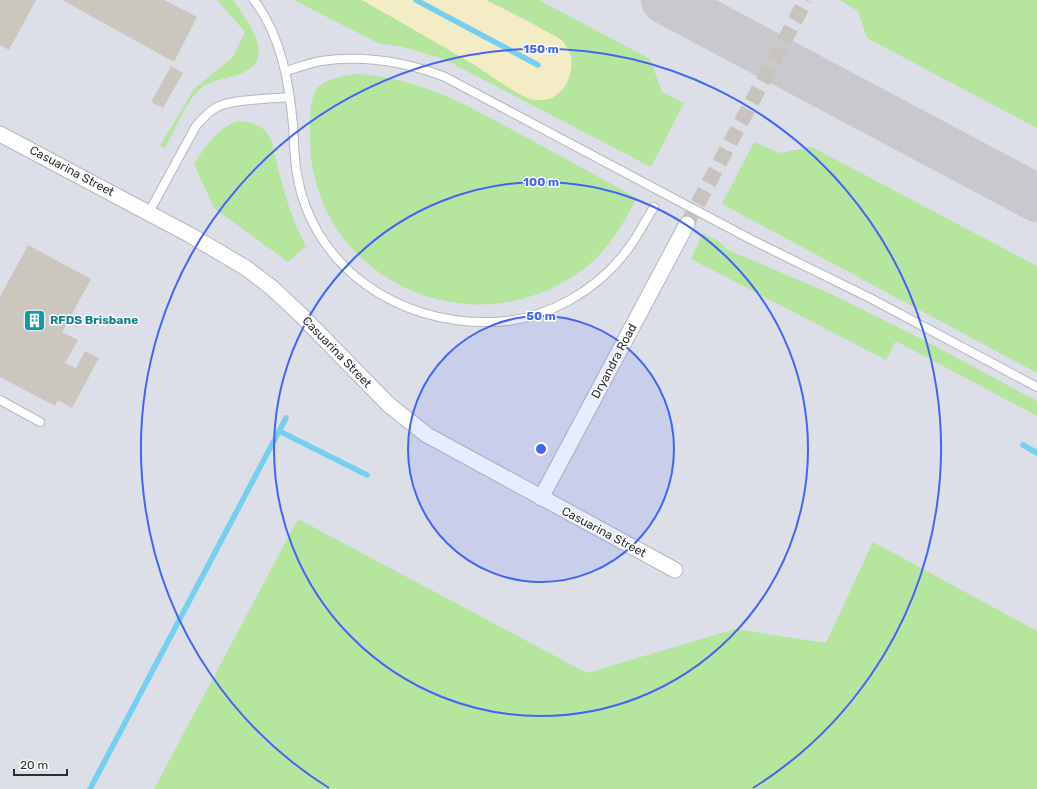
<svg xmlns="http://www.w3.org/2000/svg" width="1037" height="789" font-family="Rubik,sans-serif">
	<rect width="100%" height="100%" fill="#efe9e1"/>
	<path fill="#dcdee8" d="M0,0H1037V789H0Z"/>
	<path fill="#b6e59e" d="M217,0H233C246,19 277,57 244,72C229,80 212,78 199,90C184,105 175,130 165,148L160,146L194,89L233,57L245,32Z
		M294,0H362L446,47L562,90C568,79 575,65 570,52C563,35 504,9 486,0H539L650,59L662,92L684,103L651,167L444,59L403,47L378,43Z
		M840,0H1037V128L867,38L858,11Z
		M357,74C423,79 462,103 518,133C558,155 597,176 637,198C623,224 609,249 585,268C471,355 306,277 310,131C311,89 312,80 357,74Z
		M239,121C255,122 266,127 272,142C281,181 287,210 306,246L288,262L214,208L194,164C205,147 219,126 239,121Z
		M754,142L779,153L812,147L1037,266V373L722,204Z
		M703,233L718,241L728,250L831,294L920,338L1037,401V416L896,341L886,360L691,259Z
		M298,519L587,673L735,629L826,643L873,542L1037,631V789H154Z"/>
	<path fill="#f3ecc5" d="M362,0H486L559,38C585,59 567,109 530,99C518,95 488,74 476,66C438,43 400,22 362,0Z"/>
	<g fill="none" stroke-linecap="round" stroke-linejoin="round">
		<path stroke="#75cff0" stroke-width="5.5" d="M416,0L538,65
			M279,431L367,475
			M1023,445L1037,453
			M90,789L286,418"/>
		<path stroke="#c9c8cc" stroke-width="48" d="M665,0L1037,198"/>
	</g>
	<path fill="#cbc7bf" d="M0,0H36L9,50L0,45Z
		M62,0H164L197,17L174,62Z
		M171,66L183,73L163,108L151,102Z
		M28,245L91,279L62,332L78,340L65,363L76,368L85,351L99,358L72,408L58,400L55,406L0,377V297Z"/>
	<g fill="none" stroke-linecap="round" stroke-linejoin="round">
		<path stroke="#c8c4bd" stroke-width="15" stroke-dasharray="15 8" stroke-linecap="butt" d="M687,224L806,0"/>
		<defs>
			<path id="lane" d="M254,0C281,36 289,81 293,125C294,141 294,158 297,174C313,269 400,325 492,322C545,321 597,291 628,249C638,236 645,221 654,207
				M286,71C297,68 310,63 321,61C364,55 406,62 445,77L752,240L870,298L1037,387
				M149,212L196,126C202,119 208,112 217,107C234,99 270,99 290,97
				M0,400L40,422"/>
			<path id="street" d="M0,134L190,235L246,268L271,287L301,315L389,405L427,435L675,570
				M541,498L687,224"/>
		</defs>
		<use href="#lane" stroke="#b4b7c1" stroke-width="10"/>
		<use href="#street" stroke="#b4b7c1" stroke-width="17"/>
		<use href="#lane" stroke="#fff" stroke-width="8"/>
		<use href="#street" stroke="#fff" stroke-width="15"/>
	</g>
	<circle cx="541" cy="449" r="133" fill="#4264fb" fill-opacity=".12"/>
	<g fill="none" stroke="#4264fb" stroke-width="2">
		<circle cx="541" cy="449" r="133"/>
		<circle cx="541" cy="449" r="267"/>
		<path d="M329 788A400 400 0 1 1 753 788"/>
	</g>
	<defs>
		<symbol id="building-square" viewBox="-11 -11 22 22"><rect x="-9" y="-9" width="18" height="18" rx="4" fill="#0f9aa8" stroke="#fff"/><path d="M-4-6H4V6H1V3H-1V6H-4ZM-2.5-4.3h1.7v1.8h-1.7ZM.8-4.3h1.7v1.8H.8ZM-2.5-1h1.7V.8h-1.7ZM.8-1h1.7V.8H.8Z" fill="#fff"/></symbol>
	</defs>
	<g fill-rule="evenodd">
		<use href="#building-square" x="22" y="308" width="25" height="25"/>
	</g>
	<g text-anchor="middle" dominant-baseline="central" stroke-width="3" stroke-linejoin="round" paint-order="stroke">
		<g font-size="12" fill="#2e2e2e" stroke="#fff">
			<text transform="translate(72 171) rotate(28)">Casuarina Street</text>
			<text transform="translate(337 352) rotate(46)">Casuarina Street</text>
			<text transform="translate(614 361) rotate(-62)">Dryandra Road</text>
			<text transform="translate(604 532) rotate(28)">Casuarina Street</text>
		</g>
		<g font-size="12" font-weight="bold" fill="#0d838f" stroke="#fff" text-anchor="start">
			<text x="50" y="320">RFDS Brisbane</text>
		</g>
	</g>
	<circle cx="541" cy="449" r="6" fill="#4264fb" stroke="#fff" stroke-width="2"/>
	<g font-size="12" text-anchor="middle" font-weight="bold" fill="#4264fb" stroke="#fff" stroke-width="3" stroke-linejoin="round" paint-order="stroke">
		<text x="541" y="53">150 m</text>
		<text x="541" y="186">100 m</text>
		<text x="541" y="320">50 m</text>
	</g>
	<path d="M14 769v6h53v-6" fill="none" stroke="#2e2e2e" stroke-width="2"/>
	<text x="20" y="769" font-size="12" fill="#2e2e2e" stroke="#ffffff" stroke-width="3" paint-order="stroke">20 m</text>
</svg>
